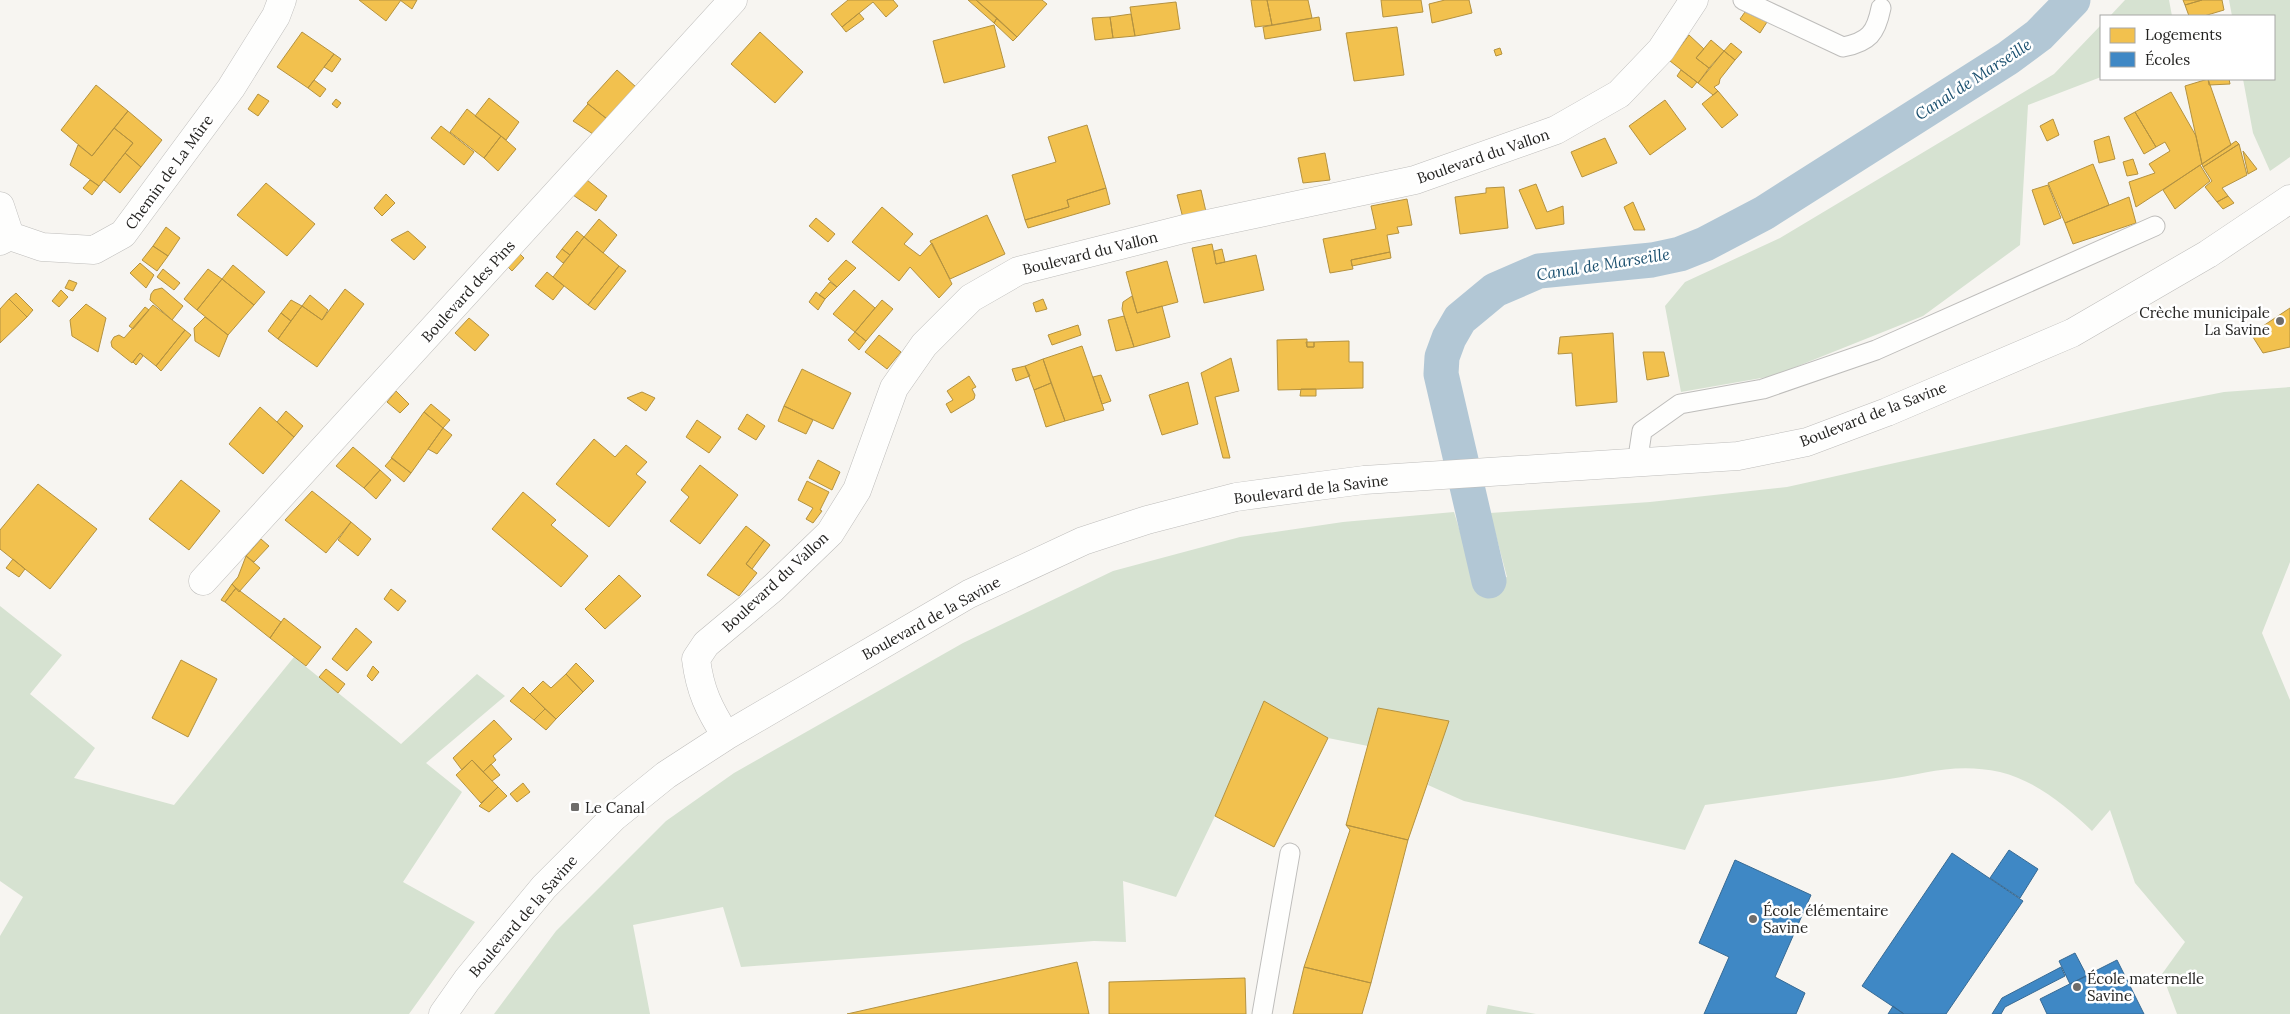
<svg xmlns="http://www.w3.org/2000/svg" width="2290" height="1014" font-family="Lora,serif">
	<rect width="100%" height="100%" fill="#f7f5f1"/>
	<path fill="#d6e2d1" d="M2125,0H2169L2172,16H2110Z
		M2229,0H2290V157L2270,171L2253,133L2243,79H2274V16H2232Z
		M2101,25V77L2028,105L2020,245L1923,316L1773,376L1681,392L1665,306L1685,282L1780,238L2054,74Z
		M2290,387V562L2262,633L2290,700V1014H2177L2162,974L2185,942L2135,883L2110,810L2092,831C2065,805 2036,781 2000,772C1955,762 1925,774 1883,780C1823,788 1764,797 1705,805L1685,850L1464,801L1428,785L1448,721L1378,708L1368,746L1328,738L1264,702L1215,816L1176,897L1123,881L1126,942L1094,941L741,967L723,907L633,925L650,1014H494L556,931L666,821L734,773L963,643L1113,571L1240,537L1343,522L1454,512L1476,584L1507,577L1490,513L1650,502L1787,487L2147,407L2224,392Z
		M0,606L62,655L30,694L95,748L74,778L174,805L294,657L401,744L477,674L505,696L426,763L462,792L403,882L475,922L409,1014H0V936L23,897L0,881Z
		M1488,1005L1536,1014H1486Z"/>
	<path fill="#f2c14e" stroke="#b49240" d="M359,0H401L386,21Z
		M400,0H417L412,9Z
		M848,0H893L898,6L886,17L873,2L842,27L831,14Z
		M968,0H976L997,18L994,23Z
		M976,0H1042L1047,4L1017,37Z
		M1251,0H1267L1272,25L1255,27Z
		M1267,0H1308L1312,18L1272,25Z
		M1381,0H1421L1423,12L1383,17Z
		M1445,0H1469L1472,13L1432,23L1429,4Z
		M2183,0H2202L2185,5Z
		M2202,0H2222L2224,10L2204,16H2189L2185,5Z
		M1176,2L1180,29L1135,36L1130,7Z
		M1745,12L1767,22L1760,33L1740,19Z
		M859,13L864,19L846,32L842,27Z
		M1131,14L1135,36L1113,38L1110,17Z
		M1110,17L1113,38L1095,40L1092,18Z
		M1319,17L1321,30L1265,39L1263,27Z
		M997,18L1017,37L1013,41L994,23Z
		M994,25L1005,67L944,83L933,41Z
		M1397,27L1404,75L1354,81L1346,33Z
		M302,32L334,54L308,88L277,67Z
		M760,32L803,72L775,103L731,64Z
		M1689,35L1704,49L1696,58L1709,68L1698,83L1670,61Z
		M1711,40L1724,51L1709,68L1696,58Z
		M1731,43L1742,52L1735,60L1724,51Z
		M1500,48L1502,54L1496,56L1494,50Z
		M1724,51L1735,60L1720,79L1719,84L1714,87L1718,91L1713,95L1698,83Z
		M334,54L341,59L332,72L324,67Z
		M617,70L636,87L607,119L587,103Z
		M1681,70L1697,82L1692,88L1677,76Z
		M2208,79H2229L2230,84L2209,85Z
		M2208,79L2231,145L2202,164L2185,86Z
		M314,80L326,89L320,97L308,88Z
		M96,85L128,111L92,156L61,130Z
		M1718,91L1738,115L1722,128L1702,104Z
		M2171,92L2196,136L2202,164L2136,207L2129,182L2155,173L2149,164L2170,151L2165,142L2156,147L2135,112Z
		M258,94L269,101L258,116L248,109Z
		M489,98L519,122L506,140L475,116Z
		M336,99L341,103L337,108L332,104Z
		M1665,100L1686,129L1650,155L1629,126Z
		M588,104L607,119L593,134L573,121Z
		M467,109L501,136L484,158L450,132Z
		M128,111L162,140L141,167L125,153L133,143L114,128Z
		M2135,112L2156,147L2144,154L2124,118Z
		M2053,119L2059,135L2047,141L2040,126Z
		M1087,125L1106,188L1067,200L1069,207L1025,220L1012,175L1056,162L1048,137Z
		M441,126L474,152L464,165L431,138Z
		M114,128L133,143L99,186L70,165L78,145L92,156Z
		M501,136L516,149L498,171L484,158Z
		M2109,136L2115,159L2099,163L2094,141Z
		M1605,138L1617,163L1582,177L1571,152Z
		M2236,141L2239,144L2203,167L2202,164Z
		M2239,144L2247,175L2222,188L2228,196L2217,202L2205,187L2212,181L2203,167Z
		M2243,151L2257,169L2248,174Z
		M125,153L141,167L120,193L104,180Z
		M1325,153L1330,180L1303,183L1298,158Z
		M2133,159L2138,174L2127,176L2123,162Z
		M2093,164L2109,205L2065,223L2048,183Z
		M2200,165L2210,181L2175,209L2163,190Z
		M90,180L99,186L92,195L83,188Z
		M587,180L607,196L596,211L573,195Z
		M266,183L315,224L287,256L237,215Z
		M1536,184L1547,212L1563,206L1564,224L1536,229L1519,190Z
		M2048,185L2061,218L2044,225L2032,190Z
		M1504,187L1508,228L1460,234L1455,197L1486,193V188Z
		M1106,188L1110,204L1028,228L1025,220L1069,207L1067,200Z
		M1201,190L1207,216L1184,222L1177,195Z
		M386,194L395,203L382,216L374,208Z
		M2228,196L2234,203L2223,209L2217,202Z
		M2129,197L2136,223L2073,244L2065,223Z
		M1407,199L1412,225L1397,227L1399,233L1387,235L1390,252L1351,260L1353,269L1330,273L1323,239L1376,229L1371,206Z
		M1633,202L1645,230H1634L1624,207Z
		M882,207L913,234L904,244L920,256L932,243L952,284L939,298L910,267L899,281L852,242Z
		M987,215L1005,254L950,279L930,241Z
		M816,218L835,234L828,242L809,226Z
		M599,219L617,235L603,253L584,237Z
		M166,227L180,238L168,256L153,246Z
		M408,231L426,247L414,260L391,240Z
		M577,231L584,237L570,255L562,249Z
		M584,237L619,266L588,305L553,277Z
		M1212,244L1216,264L1256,255L1264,290L1204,303L1192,248Z
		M153,246L168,256L157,271L142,260Z
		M562,249L570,255L563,263L556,257Z
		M1222,249L1225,262L1216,264L1214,251Z
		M1390,252L1391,258L1352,266L1351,260Z
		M520,254L524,258L512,271L508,267Z
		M846,260L856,268L837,287L828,279Z
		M1167,261L1178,302L1137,313L1126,272Z
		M140,263L154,275L146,288L130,273Z
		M233,265L265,292L254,305L222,279Z
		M619,266L626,271L595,310L588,305Z
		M163,269L180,283L174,290L157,277Z
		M208,269L222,279L197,310L184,299Z
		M547,272L564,286L553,300L535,286Z
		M222,279L254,305L228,335L197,310Z
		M69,280L77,283L73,291L65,288Z
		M830,282L837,287L825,299L819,295Z
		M162,288L183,306L172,320L150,300L151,294L154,290Z
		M345,289L364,304L317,367L278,339L302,306L322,320Z
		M61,290L68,297L59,307L52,301Z
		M854,290L875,308L855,332L833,314Z
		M816,292L825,299L818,310L809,302Z
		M16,293L33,310L27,317L9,299Z
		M310,295L328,310L322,320L302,306Z
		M1132,296L1137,313L1162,306L1170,337L1134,347L1122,309L1123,302Z
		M9,299L27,317L0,343V309Z
		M1043,299L1047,309L1036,312L1033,303Z
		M291,300L302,306L291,321L281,313Z
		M882,300L893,309L866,341L855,332Z
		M86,304L106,318L98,352L72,336L70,320Z
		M153,305L185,330L156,366L140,353L132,363L112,347L111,342L114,337L119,335L124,338Z
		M145,307L149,310L133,329L129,326Z
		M2290,308V347L2263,353L2251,334Z
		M281,313L291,321L278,339L268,331Z
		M1124,316L1134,347L1116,351L1108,320Z
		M205,317L228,335L219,357L195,341L194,328Z
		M469,318L489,335L475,351L455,333Z
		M1078,325L1081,335L1052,345L1048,335Z
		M185,330L191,335L161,371L156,366Z
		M855,332L866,341L859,350L848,340Z
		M1613,333L1617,402L1576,406L1572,353L1558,354L1560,337Z
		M879,335L901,352L887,369L865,352Z
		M1307,339V347H1314V342L1349,341V362H1363V388L1278,390L1277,340Z
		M1306,342H1314V347H1307Z
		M1082,346L1104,410L1065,421L1043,359Z
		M1643,352H1664L1669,376L1647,380Z
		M140,353L143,356L136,365L133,362Z
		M1231,358L1239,391L1215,397L1230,458H1223L1201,373Z
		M1043,359L1051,383L1034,390L1025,366Z
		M1025,366L1030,376L1016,381L1012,369Z
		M802,369L851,393L833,429L784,406Z
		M1101,375L1111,401L1102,404L1093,377Z
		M969,376L976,387L972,389L975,395L974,399L951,413L946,404L953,400L947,391Z
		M1188,382L1198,424L1162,435L1149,395Z
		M1051,383L1065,421L1046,427L1034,390Z
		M1301,389H1316V396H1300Z
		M396,391L409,404L400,413L387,402Z
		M642,392L655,398L646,411L627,398Z
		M431,404L450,420L443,428L424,412Z
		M784,406L813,420L806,434L778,421Z
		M260,407L294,437L263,474L229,444Z
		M286,411L303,426L294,437L277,422Z
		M424,412L443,428L411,473L391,458Z
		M747,414L765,426L756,440L738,429Z
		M697,420L721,437L709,453L686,437Z
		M443,428L452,435L437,454L428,449Z
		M594,439L615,457L626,445L647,462L636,474L646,482L609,527L556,484Z
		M353,447L380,470L364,488L336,466Z
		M392,458L411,473L404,482L385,466Z
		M818,460L840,472L832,490L809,478Z
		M700,465L738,495L700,544L670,521L689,497L681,490Z
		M380,470L391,480L376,499L364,488Z
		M181,480L220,511L189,550L149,519Z
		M807,481L829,492L820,510L822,511L813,523L806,519L813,508L798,500Z
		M38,484L97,529L50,589L0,549V530Z
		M312,491L351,522L326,553L285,520Z
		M523,492L556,520L551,525L588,556L561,587L492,529Z
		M351,522L371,539L358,556L338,540Z
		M746,526L764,540L746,564L757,573L739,596L707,575Z
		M261,539L269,546L254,562L246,556Z
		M764,540L770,545L752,569L746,564Z
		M246,556L260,568L239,592L232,584L238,577Z
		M13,559L25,569L19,577L6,568Z
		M619,575L641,596L605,629L585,609Z
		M232,584L236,588L225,602L221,600Z
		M236,588L281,622L270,638L225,602Z
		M391,589L406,601L398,611L384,599Z
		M284,618L321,647L306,666L270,638Z
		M356,628L372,642L347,671L332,659Z
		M181,660L217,679L188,737L152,718Z
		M576,663L594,681L583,692L566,674Z
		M373,666L379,672L372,681L367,676Z
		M326,669L345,684L338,693L319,677Z
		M566,674L583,692L556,719L530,694L543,681L551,688Z
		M523,687L545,709L534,720L510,701Z
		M1264,701L1328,738L1274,847L1215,816Z
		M1378,708L1449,721L1408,840L1346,825Z
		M545,709L556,719L546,730L534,720Z
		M494,720L512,739L493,756L496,760L483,772L472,760L462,770L453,758Z
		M472,760L498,787L481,803L456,775Z
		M491,764L500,775L492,781L483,772Z
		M523,783L530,792L517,802L510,794Z
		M498,787L507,796L489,812L479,806Z
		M1346,825L1408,840L1371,983L1304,967L1350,830Z
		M1077,962L1089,1014H847Z
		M1304,967L1371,983L1362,1014H1293Z
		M1245,978L1246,1014H1109V982Z"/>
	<path fill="#3f88c5" stroke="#376a94" d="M2009,850L2038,869L2020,898L1990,878Z
		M1952,853L2023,901L1946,1014H1904L1862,986Z
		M1735,860L1811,895L1775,977L1805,993L1796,1014H1704L1729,957L1699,943Z
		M2075,953L2087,976L2070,984L2059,961Z
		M2117,960L2144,1014H2047L2040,999Z
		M2061,967L2065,976L2005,1007L2001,1014H1992L2002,998Z
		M1893,1006L1904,1014H1888Z"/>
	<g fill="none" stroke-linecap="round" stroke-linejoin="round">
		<path stroke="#b2c7d5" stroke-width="35" d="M1489,581L1441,374L1442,357L1449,338L1460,319L1495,290L1539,271L1652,260L1680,254L1705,244L1764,213L2008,58L2039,35L2073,0"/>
		<defs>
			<path id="lane" d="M1743,0L1843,47C1869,42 1876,33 1881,8
				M1637,464L1642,431L1680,404L1763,389L1876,350L2155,226
				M1262,1014L1290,853"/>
			<path id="street" d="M0,206L10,236
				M0,241L10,236L42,247L94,250L123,234L231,88L276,16L282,0
				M203,581L733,0
				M726,736C709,709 700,691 696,659L706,644L773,588L830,533L857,490L894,388L924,345L971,298L1018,271L1184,229L1415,180L1556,130L1619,94L1661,50L1694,0
				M443,1014L467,980L544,887L614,817L666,775L726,736L969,594L1083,541L1147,520L1236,497L1364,480L1738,456L1807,442L1887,412L2072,333L2208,254L2290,199"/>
		</defs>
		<use href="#lane" stroke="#bebdbb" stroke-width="21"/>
		<use href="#street" stroke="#bebdbb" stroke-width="29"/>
		<use href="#lane" stroke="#fefefd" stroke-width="19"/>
		<use href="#street" stroke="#fefefd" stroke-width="28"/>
	</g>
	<g fill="#6e6c6a" stroke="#fff" stroke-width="2">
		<circle cx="2280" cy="321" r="5"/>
		<rect x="570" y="802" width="10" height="10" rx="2.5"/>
		<circle cx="1753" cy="919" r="5"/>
		<circle cx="2077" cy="987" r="5"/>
	</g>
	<g text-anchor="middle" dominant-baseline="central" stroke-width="5" stroke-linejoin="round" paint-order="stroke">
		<g font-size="15" fill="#242321" stroke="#fff">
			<text transform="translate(1483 156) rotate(-19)">Boulevard du Vallon</text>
			<text transform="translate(169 172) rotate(-54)">Chemin de La Mûre</text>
			<text transform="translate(1090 253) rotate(-14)">Boulevard du Vallon</text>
			<text transform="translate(468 291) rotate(-48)">Boulevard des Pins</text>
			<text transform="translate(1873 414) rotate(-21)">Boulevard de la Savine</text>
			<text transform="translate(1311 489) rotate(-7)">Boulevard de la Savine</text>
			<text transform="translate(775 582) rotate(-43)">Boulevard du Vallon</text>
			<text transform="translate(931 618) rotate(-29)">Boulevard de la Savine</text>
			<text transform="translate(523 916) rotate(-49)">Boulevard de la Savine</text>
		</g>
		<g font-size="15" fill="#242321" stroke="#fff" text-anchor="start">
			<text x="2270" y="312" text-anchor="end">Crèche municipale<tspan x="2270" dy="17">La Savine</tspan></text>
			<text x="585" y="807">Le Canal</text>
			<text x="1763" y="910">École élémentaire<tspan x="1763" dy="17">Savine</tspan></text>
			<text x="2087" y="978">École maternelle<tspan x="2087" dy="17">Savine</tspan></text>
		</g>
		<g font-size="16" font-style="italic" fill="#1b506f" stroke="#fff">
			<text transform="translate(1973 79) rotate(-33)">Canal de Marseille</text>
			<text transform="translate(1603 264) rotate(-9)">Canal de Marseille</text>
		</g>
	</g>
	<rect x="2100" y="15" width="175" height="65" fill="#ffffff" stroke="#a7a7a6"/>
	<rect x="2110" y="28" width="25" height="15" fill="#f2c14e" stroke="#a7a7a6"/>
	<text x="2145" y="40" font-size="15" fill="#242321">Logements</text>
	<rect x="2110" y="52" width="25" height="15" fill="#3f88c5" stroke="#a7a7a6"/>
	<text x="2145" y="65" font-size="15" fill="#242321">Écoles</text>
</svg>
